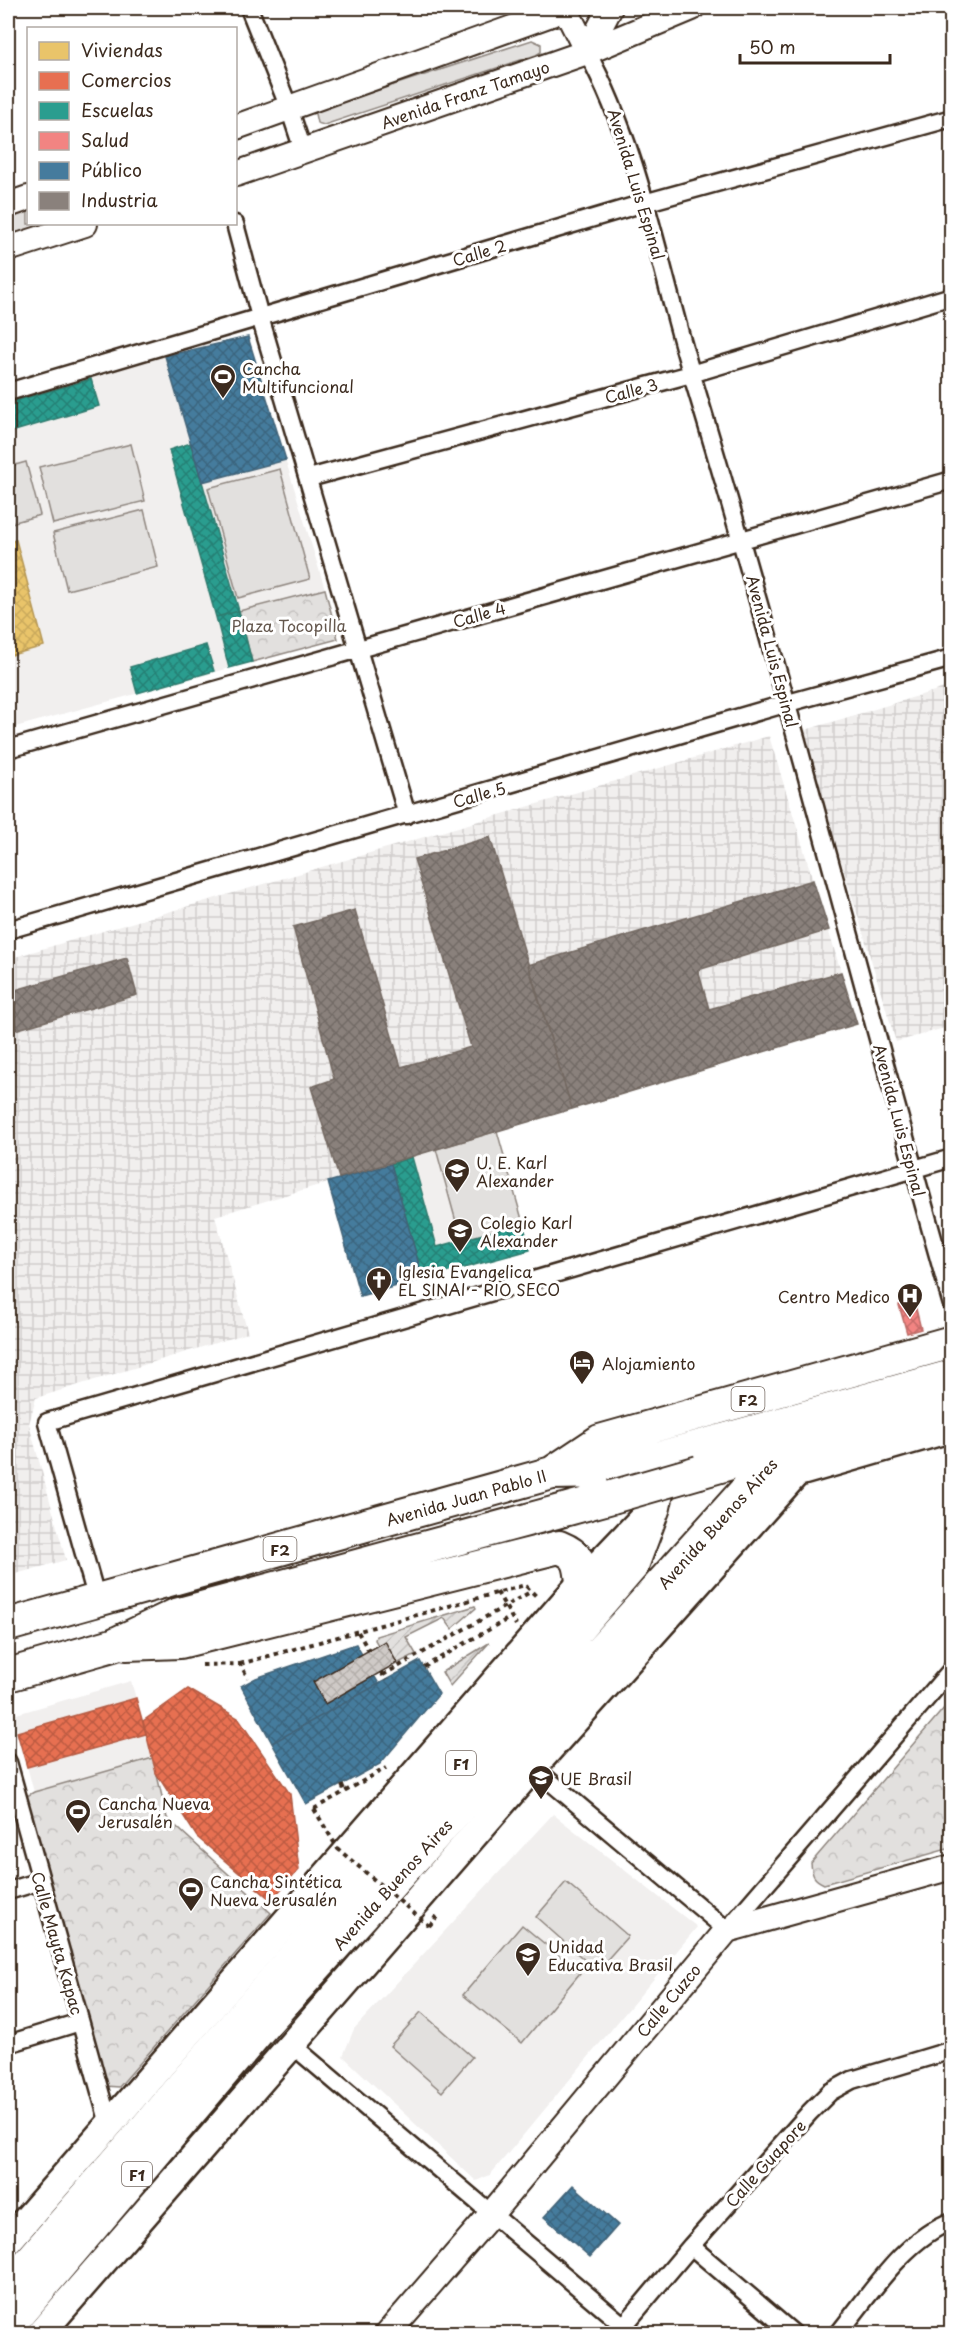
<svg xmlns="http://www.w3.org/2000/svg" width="959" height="2341" font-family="'Playpen Sans',sans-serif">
	<defs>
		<pattern id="industrial-grid" width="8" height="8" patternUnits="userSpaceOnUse" patternTransform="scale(1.5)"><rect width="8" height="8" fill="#f1efee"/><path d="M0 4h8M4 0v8" fill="none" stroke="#d0cdcc"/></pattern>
		<pattern id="park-crowns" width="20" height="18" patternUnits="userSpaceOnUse" patternTransform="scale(1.5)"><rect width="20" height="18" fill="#e2e0de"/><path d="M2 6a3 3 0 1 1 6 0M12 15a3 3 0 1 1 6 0" fill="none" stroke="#c3c0be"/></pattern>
		<pattern id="garden-furrows" width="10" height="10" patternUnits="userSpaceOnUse" patternTransform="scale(1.5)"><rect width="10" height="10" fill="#e2e0de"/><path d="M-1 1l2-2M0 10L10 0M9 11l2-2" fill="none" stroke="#c3c0be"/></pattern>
		<pattern id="homes-cross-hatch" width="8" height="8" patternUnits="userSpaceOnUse" patternTransform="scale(1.5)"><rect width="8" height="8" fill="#e9c46a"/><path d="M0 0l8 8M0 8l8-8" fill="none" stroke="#c9a95b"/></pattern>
		<pattern id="shops-cross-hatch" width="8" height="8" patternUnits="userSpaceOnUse" patternTransform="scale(1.5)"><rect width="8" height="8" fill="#e76f51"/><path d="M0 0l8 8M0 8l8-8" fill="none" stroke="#bc5b43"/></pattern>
		<pattern id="schools-cross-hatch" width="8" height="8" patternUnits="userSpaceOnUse" patternTransform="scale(1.5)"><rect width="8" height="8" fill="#2a9d8f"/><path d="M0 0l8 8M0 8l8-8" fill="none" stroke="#258074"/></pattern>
		<pattern id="health-cross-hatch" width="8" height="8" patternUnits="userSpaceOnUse" patternTransform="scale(1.5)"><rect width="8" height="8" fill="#f28482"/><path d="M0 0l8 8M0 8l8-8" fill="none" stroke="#c56c6a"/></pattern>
		<pattern id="public-cross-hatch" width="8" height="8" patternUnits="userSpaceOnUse" patternTransform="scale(1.5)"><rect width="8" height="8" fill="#457b9d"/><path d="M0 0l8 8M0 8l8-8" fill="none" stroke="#3b657f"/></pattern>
		<pattern id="industry-cross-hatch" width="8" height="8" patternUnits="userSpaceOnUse" patternTransform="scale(1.5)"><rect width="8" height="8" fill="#8a817c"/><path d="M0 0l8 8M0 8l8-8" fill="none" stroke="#726a65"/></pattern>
		<pattern id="building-cross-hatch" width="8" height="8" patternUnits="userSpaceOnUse" patternTransform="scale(1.5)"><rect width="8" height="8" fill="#cfcac7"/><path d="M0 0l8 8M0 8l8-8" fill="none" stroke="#b3aeaa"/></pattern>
	</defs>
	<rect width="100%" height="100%" fill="#fff"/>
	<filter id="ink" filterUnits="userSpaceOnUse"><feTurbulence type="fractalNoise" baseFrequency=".0167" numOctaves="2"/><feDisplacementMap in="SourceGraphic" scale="12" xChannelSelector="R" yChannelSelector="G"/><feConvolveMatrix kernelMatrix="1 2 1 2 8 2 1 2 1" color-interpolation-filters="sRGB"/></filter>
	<g filter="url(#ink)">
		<path fill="#f1efee" d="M248,337L325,589L239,611L252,662L8,729V403L165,356Z
			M497,1131L530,1250L423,1279L391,1164Z
			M131,1681L153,1758L34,1792L13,1715Z
			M553,1814L697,1927L490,2175L476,2181L343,2056L354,2029Z"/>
		<path fill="url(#industrial-grid)" d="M951,686V1026L896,1042L802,731Z
			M769,736L857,1024L215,1216L248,1333L36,1398L29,1424L66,1560L8,1576V959Z"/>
		<path fill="#e2e0de" stroke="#8e857e" stroke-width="1.5" d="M532,40L541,44V52L536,55L324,125L317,123L315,114L320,109Z
			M28,209V224H44L8,236V216Z
			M131,444L145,501L53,524L39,467Z
			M26,462L40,515L8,524V467Z
			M280,469L310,579L238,598L208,488Z
			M144,510L158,567L67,590L53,533Z
			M497,1131L523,1223L461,1240L436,1149Z
			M566,1882L628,1936L597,1971L536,1917Z
			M522,1925L580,1973L522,2043L463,1995Z
			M421,2012L472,2057L442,2092L390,2046Z"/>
		<path fill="url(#park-crowns)" stroke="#8e857e" stroke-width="1.5" d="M325,589L338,639L252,662L239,611Z
			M951,1700V1848L824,1884C813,1879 812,1875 811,1863Z
			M153,1758L167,1818L271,1913L119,2087L105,2086L25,1797L34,1792Z"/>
		<path fill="url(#garden-furrows)" stroke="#8e857e" stroke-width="1.5" d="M475,1606L476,1608L452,1629L444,1618L406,1637L416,1654L391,1667L375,1640L376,1636Z
			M489,1643L450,1686L442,1672Z"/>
		<path fill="url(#homes-cross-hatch)" stroke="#b59653" stroke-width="1.5" d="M16,540L44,646L8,656V542Z"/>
		<path fill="url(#shops-cross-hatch)" stroke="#b35a42" stroke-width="1.5" d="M188,1689L238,1718L290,1794L299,1870L271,1900L197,1837L156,1773L143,1721Z
			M136,1698L146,1734L27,1767L17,1732Z"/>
		<path fill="url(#schools-cross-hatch)" stroke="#2f7a6d" stroke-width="1.5" d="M91,379L99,406L8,433V403Z
			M191,443L239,611L216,617L169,450Z
			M239,611L252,662L229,668L216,617Z
			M206,645L214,671L137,693L130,667Z
			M412,1157L437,1247L523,1223L530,1250L423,1279L391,1164Z"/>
		<path fill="url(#health-cross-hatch)" stroke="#bb6964" stroke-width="1.5" d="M914,1301L921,1329L907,1333L899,1305Z"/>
		<path fill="url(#public-cross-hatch)" stroke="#426377" stroke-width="1.5" d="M248,337L286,460L202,482L165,356Z
			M391,1164L423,1279L360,1296L328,1182Z
			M356,1644L379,1684L272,1743L241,1686L256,1678Z
			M420,1661L439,1694L380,1764L306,1804L272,1743Z
			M573,2185L618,2225L590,2257L544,2217Z"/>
		<path fill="url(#industry-cross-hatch)" stroke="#726760" stroke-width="1.5" d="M490,837L572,1109L339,1178L311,1087L334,1079L293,927L355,910L401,1067L471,1047L414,859Z
			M813,880L829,930L698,970L709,1009L841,972L857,1024L572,1109L528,965Z
			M127,958L137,995L8,1032V992Z"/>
		<path fill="url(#building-cross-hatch)" stroke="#3b2a1e" stroke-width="1.5" d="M385,1641L397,1663L325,1704L313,1682Z"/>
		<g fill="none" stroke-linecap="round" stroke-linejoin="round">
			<defs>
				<path id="street" d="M249,8L289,108L303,150
					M587,52C642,154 660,272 694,382C787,688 864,998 952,1305
					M235,224L260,317L407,815
					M8,392L644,203L952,118
					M309,478L691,374L952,296
					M8,749L952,480
					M8,930L788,703L952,658
					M97,1600L47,1422L952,1158
					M8,1762L109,2124
					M533,1767L727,1930L952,1669
					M8,1891L41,1881
					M8,2044L80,2022
					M291,2044L624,2326
					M691,2246L794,2334
					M617,2334L691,2246L810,2112L830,2092L852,2080L952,2050
					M838,2334C869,2296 905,2238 952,2221"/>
				<path id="secondary" d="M565,8L587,52
					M587,52L610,8
					M236,127L568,8
					M236,174L587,52L692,8
					M8,205L28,198
					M8,249L85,224
					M387,2334L492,2213L727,1930L952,1867"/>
				<path id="primary" d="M8,2241L582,1582L651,1510
					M40,2334L533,1767L796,1473L952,1428"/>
				<path id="highway" d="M699,1472L952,1400
					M552,1473L608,1472L952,1376
					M8,1625L552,1473L600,1441L952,1342
					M126,1644L180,1642L559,1547C579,1555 580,1562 582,1582
					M8,1675L113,1645L176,1615L612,1497
					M8,2287L632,1566L654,1507L665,1457
					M8,2326L266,2022L784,1448"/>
			</defs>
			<use href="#street" stroke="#3b2a1e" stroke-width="21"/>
			<use href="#secondary" stroke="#3b2a1e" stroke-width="28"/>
			<use href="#primary" stroke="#3b2a1e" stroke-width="32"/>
			<use href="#highway" stroke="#3b2a1e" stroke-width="36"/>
			<path stroke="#3b2a1e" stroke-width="4" stroke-dasharray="4.5 4.5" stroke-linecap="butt" d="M497,1592L516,1625
				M358,1632L369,1651
				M240,1664L525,1585L538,1598
				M202,1665L240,1664L248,1678
				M424,1667L511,1617
				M381,1672L386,1680
				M383,1675L532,1591
				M342,1785L345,1792
				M314,1809L386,1768
				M429,1926L436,1918L433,1915"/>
			<use href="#street" stroke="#fff" stroke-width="16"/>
			<use href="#secondary" stroke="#fff" stroke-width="24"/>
			<use href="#primary" stroke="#fff" stroke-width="27"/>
			<use href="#highway" stroke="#fff" stroke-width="32"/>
			<defs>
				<path id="highway-bridge" d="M612,1497L699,1472"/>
			</defs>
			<use href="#highway-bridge" stroke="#3b2a1e" stroke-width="36" stroke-linecap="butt"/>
			<path stroke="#3b2a1e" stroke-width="4" stroke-dasharray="4.5 4.5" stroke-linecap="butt" d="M314,1809L338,1849L429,1926"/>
			<use href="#highway-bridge" stroke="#fff" stroke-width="32"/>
		</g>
	</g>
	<defs>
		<symbol id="stadium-pin" viewBox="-11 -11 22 30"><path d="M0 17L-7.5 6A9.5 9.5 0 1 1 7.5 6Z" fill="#3b2a1e" stroke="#fff"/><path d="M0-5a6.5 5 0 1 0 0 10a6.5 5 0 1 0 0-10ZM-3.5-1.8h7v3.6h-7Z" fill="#fff"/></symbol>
		<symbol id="school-pin" viewBox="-11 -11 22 30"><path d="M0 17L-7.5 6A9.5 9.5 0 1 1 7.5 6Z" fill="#3b2a1e" stroke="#fff"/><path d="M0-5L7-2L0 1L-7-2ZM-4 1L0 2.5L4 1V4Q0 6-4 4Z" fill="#fff"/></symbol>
		<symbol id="church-pin" viewBox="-11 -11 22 30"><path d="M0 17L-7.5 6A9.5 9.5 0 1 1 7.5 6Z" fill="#3b2a1e" stroke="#fff"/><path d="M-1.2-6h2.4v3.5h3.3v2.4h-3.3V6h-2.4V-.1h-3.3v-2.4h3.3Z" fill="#fff"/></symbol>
		<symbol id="hospital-pin" viewBox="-11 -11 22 30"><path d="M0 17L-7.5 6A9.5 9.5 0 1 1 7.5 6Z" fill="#3b2a1e" stroke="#fff"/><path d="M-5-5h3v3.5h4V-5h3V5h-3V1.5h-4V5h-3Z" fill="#fff"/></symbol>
		<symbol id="hotel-pin" viewBox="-11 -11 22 30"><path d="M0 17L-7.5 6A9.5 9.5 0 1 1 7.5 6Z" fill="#3b2a1e" stroke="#fff"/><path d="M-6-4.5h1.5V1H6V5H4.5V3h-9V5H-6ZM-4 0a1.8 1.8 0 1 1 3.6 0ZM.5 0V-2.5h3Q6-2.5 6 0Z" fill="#fff"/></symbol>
	</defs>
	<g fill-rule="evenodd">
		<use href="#stadium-pin" x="208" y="362" width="30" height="40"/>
		<use href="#school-pin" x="442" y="1156" width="30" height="40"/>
		<use href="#school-pin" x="445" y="1216" width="30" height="40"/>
		<use href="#church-pin" x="364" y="1265" width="30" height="40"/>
		<use href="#hospital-pin" x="895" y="1281" width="30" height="40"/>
		<use href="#hotel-pin" x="567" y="1348" width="30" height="40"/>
		<use href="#school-pin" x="526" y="1763" width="30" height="40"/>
		<use href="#stadium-pin" x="63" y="1797" width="30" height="40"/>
		<use href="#stadium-pin" x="176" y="1875" width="30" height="40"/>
		<use href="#school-pin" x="513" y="1940" width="30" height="40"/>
	</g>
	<g text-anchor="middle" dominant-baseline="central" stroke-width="6" stroke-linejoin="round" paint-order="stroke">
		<g fill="#fff" stroke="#766a62" stroke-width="1.5">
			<rect x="731.5" y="1387" width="33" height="24" rx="4.5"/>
			<rect x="263.5" y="1537" width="33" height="24" rx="4.5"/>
			<rect x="446" y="1751" width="30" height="24" rx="4.5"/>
			<rect x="122" y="2162" width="30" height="24" rx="4.5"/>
		</g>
		<g font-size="15" font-weight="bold" fill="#3b2a1e">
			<text x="748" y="1399">F2</text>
			<text x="280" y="1549">F2</text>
			<text x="461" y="1763">F1</text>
			<text x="137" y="2174">F1</text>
		</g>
		<g font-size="16" fill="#3b2a1e" stroke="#fff">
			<text transform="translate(465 94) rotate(-19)">Avenida Franz Tamayo</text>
			<text transform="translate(637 184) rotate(73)">Avenida Luis Espinal</text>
			<text transform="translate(479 252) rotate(-17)">Calle 2</text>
			<text transform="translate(631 390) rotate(-15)">Calle 3</text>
			<text transform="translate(479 614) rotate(-16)">Calle 4</text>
			<text transform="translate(773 651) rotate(75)">Avenida Luis Espinal</text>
			<text transform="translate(479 794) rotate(-16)">Calle 5</text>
			<text transform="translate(900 1120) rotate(75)">Avenida Luis Espinal</text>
			<text transform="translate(466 1497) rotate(-16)">Avenida Juan Pablo II</text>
			<text transform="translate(717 1523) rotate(-48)">Avenida Buenos Aires</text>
			<text transform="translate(392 1884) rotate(-48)">Avenida Buenos Aires</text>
			<text transform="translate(58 1943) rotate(74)">Calle Mayta Kapac</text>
			<text transform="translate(668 2000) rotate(-50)">Calle Cuzco</text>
			<text transform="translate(765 2163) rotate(-48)">Calle Guapore</text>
		</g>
		<g font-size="16" fill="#3b2a1e" stroke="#fff" text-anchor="start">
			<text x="242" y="368">Cancha<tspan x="242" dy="18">Multifuncional</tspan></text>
			<text x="476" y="1162">U. E. Karl<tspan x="476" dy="18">Alexander</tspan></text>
			<text x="480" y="1222">Colegio Karl<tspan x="480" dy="18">Alexander</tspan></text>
			<text x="398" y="1271">Iglesia Evangelica<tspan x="398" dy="18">EL SINAI - RIO SECO</tspan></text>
			<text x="890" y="1296" text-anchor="end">Centro Medico</text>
			<text x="602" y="1363">Alojamiento</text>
			<text x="560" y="1778">UE Brasil</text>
			<text x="98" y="1803">Cancha Nueva<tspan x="98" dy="18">Jerusalén</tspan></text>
			<text x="210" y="1881">Cancha Sintética<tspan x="210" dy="18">Nueva Jerusalén</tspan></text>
			<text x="548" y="1946">Unidad<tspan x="548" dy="18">Educativa Brasil</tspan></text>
		</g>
		<g font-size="16" fill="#65584e" stroke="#fff">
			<text x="289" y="625">Plaza Tocopilla</text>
		</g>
	</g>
	<rect width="959" height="2341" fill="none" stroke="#fff" stroke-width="30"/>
	<rect x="15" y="15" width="929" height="2311" fill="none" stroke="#3b2a1e" stroke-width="2" filter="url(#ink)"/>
	<rect x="27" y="27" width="210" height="198" fill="#ffffff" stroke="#b1aaa5" stroke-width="1.5"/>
	<rect x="39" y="42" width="30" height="18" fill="#e9c46a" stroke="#b1aaa5" stroke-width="1.5"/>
	<text x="81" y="57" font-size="18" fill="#3b2a1e">Viviendas</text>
	<rect x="39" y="72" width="30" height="18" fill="#e76f51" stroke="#b1aaa5" stroke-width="1.5"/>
	<text x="81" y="87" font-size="18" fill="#3b2a1e">Comercios</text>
	<rect x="39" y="102" width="30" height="18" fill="#2a9d8f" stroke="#b1aaa5" stroke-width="1.5"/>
	<text x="81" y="117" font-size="18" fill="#3b2a1e">Escuelas</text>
	<rect x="39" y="132" width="30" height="18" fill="#f28482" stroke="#b1aaa5" stroke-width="1.5"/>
	<text x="81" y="147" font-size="18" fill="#3b2a1e">Salud</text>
	<rect x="39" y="162" width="30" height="18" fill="#457b9d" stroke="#b1aaa5" stroke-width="1.5"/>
	<text x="81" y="177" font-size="18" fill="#3b2a1e">Público</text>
	<rect x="39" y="192" width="30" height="18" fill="#8a817c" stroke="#b1aaa5" stroke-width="1.5"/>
	<text x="81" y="207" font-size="18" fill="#3b2a1e">Industria</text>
	<path d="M740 54v9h150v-9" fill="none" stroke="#3b2a1e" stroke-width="3"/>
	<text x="749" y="54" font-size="18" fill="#3b2a1e" stroke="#ffffff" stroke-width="4.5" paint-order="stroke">50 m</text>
</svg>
